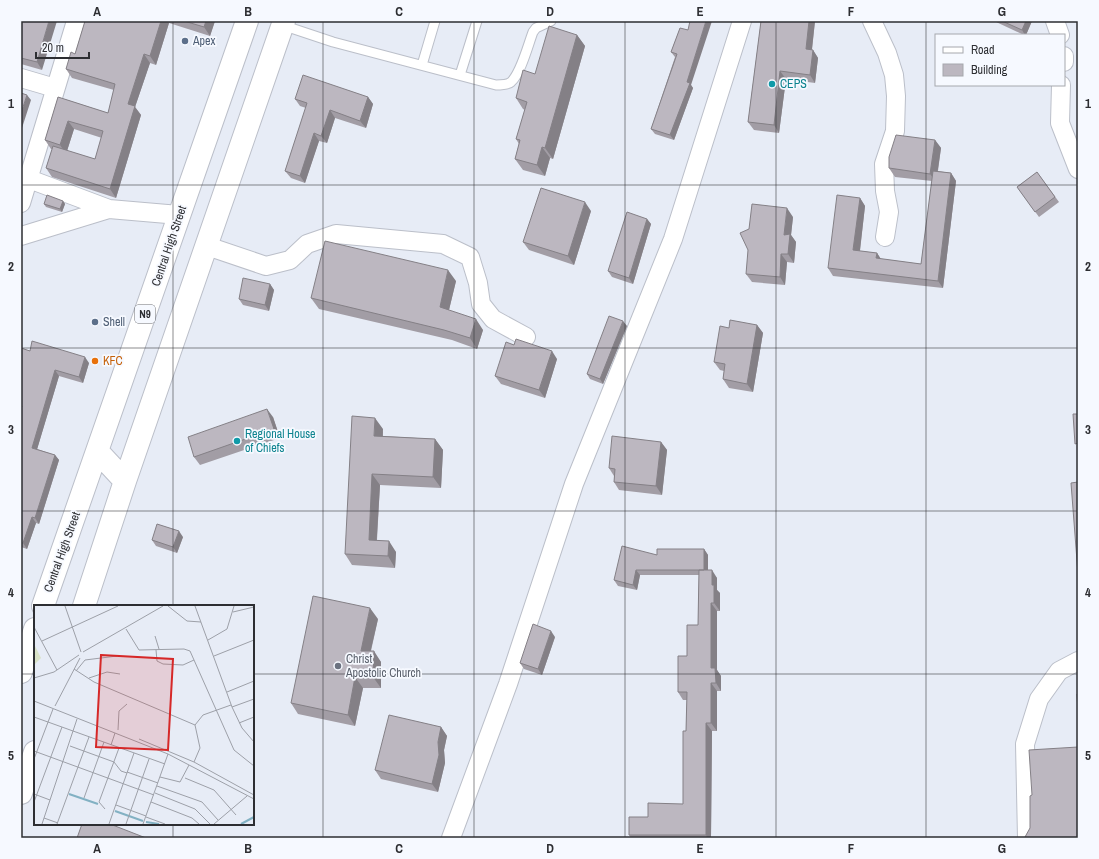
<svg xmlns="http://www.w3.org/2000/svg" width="1099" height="859" font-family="'Archivo Narrow',sans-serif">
	<rect width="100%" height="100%" fill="#e7ecf6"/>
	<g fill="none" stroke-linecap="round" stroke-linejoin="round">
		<defs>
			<path id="service" d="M282,25L333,42L496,85C501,85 508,85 511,82C521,73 528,45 533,32L536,28L551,21
				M422,65L435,21
				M460,75L477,21"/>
			<path id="minor" d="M872,21L887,53L894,75L896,96L895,131L884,164L885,191L889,212L885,237
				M1055,21L1060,35
				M1064,56V62
				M21,78L55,88
				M1061,85L1060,123L1078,169
				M29,179L109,209L179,215
				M21,203L76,21
				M21,236L109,209
				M207,246L266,266L290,260L307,244L336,234L443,244L470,257L478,283L481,304L493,319L526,337
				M451,838L508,684L574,484L673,239L742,21
				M1027,838L1025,744L1039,699L1059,671L1078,661"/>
			<path id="trunk" d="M98,452L125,481
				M43,606L247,21
				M84,606L125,481L284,21
				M21,672L35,629
				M21,793L35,752"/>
		</defs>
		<use href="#service" stroke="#bbbfc9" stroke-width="11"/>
		<use href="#minor" stroke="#bbbfc9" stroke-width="20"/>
		<use href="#trunk" stroke="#bbbfc9" stroke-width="24"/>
		<use href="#service" stroke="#fff" stroke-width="9"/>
		<use href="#minor" stroke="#fff" stroke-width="18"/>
		<use href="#trunk" stroke="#fff" stroke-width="22"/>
	</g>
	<path fill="#a29da5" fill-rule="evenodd" d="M21,21L42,70L21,64Z
		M85,21H215L210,36L169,23L156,65L150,63L135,107L141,115L116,198L52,177L46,168L52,149H51L45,140L58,97L108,113L114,90L72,78L66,69L75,54ZM74,129L102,138L95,159L67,151Z
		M761,21H815L812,50H813L818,58L815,83L786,79L779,133L754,130L748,122Z
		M994,21H1032L1026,35H1024Z
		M680,28L691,85L693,88L674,140L655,134L651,129L675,57L671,52Z
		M577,35L585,46L553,159L550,158L545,176L523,170L515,159L519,144L516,139L525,110L523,109L516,98L535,74Z
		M368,97L373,104L366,128L335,118L327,143L319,141L305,183L291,178L285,171L306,108L300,106L295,99Z
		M935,140L941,148L938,171L951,173L956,181L943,288L833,276L828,268L860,198L865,206L860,251L877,253L881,259L921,264L932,181L895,177L889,168Z
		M1037,172L1059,202L1039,217L1017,187Z
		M63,201L65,204L62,212L46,207L44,204Z
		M591,211L574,265L529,250L523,242Z
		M793,217L791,235L796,242L794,263L787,262L785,285L752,282L746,274Z
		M647,219L651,224L633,284L612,277L608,271Z
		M456,281L449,310L483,330L477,349L452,340L319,309L311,298Z
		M270,284L274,290L269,311L243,305L239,299Z
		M757,325L763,333L753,392L729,388L723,379L724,371L720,370L714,362L729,328Z
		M627,326L603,384L590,379L587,374Z
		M514,345L557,359L545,398L501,384L495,376Z
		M21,348L30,351L89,363L83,383L59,376L37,449L55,455L59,460L39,524L36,523L27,549L21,547Z
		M273,417L280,438L200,465L194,457Z
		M383,429V436L435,439L443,450L441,488L380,485L377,540L396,552L395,568L352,565L345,554Z
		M661,442L667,450L662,495L619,490L614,482V476L609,468Z
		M183,537L177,553L156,546L152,540Z
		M704,549L708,555V570L717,578V590L720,593V611H717V670L721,676V691H717V731H712L711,838H631L629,835L648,817L683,804L686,731L687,700H683L678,692L687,656L698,625L699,575H640L637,590L618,586L614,580L657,555Z
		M378,619L371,651L381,662V688H363L355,726L298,714L291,703Z
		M555,637L542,675L524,669L520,663Z
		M441,727L447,736L444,750L445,763L438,792L381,779L375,770Z"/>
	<path fill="#848086" d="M49,21H57L42,70L37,62Z
		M161,21H167L169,23L156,65L150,56Z
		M206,21H215L210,36L204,27Z
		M706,21H712L691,85L693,88L674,140L670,135Z
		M809,21H815L811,57L806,49Z
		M1026,21H1032L1026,35H1025L1022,30Z
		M577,35L585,46L553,159L545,148Z
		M813,50L818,58L815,83L810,75Z
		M144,54L150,63L135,107L141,115L116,198L110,189L128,104Z
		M780,71L786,79L779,133L774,125Z
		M27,95L31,100L21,131V113Z
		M368,97L373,104L366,128L360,121Z
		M330,110L335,118L327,143L321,136Z
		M68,121L74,129L66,154L60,145Z
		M314,133L319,141L305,183L300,176Z
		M935,140L941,148L936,182L930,174Z
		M542,147L550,158L545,176L537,165Z
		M951,173L956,181L943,288L938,281Z
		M860,198L865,206L859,258L853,250Z
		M63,201L65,204L62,212L60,209Z
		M585,202L591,211L574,265L568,256Z
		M787,208L793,217L791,235L796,242L794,263L788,254L784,235Z
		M647,219L651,224L633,284L629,278Z
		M877,253L882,261L876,258Z
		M781,254L787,262L785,285L780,277Z
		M448,270L456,281L447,318L440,307Z
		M270,284L274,290L269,311L265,305Z
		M476,319L483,330L477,349L470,338Z
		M623,321L627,326L603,384L600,379Z
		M757,325L763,333L753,392L747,384Z
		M552,351L557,359L545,398L539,390Z
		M85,357L89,363L83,383L79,377Z
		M55,370L59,376L36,453L32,448Z
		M267,409L273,417L280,438L274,429Z
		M375,418L383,429L382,447L374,436Z
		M435,439L443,450L441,488L433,477Z
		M661,442L667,450L662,495L656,486Z
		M55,455L59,460L39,524L35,518Z
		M372,474L380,485L376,551L369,540Z
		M32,517L36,523L27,549L23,543Z
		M179,531L183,537L177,553L173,547Z
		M389,541L396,552L395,568L388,556Z
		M704,549L708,555V575L704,570Z
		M636,570L640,575L637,590L633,585Z
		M712,570L717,578V590L720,593V611L714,603L712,585Z
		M711,603L717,611V670L721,676V691L716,683L711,668Z
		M370,608L378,619L368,662L361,651Z
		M551,631L555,637L542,675L538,669Z
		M374,651L381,662V688L373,677Z
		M355,677L363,688L355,726L348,715Z
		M711,683L717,691V731L711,723Z
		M706,723L712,731L711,838H707L706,835Z
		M441,727L447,736L444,750L445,763L438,792L432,784L438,742Z"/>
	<path fill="#bcb7c0" stroke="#848086" d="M21,21H49L37,62L21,58Z
		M85,21H161L150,56L144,54L128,104L135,106L110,189L46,168L53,146L95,159L103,131L68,121L60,145L45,140L58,97L108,113L115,84L66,69L71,52L75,54Z
		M184,21H206L204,27Z
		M690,21H706L687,82L690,83L670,135L651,129L677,54L671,52L680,28L688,30Z
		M761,21H809L806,49L813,50L810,75L780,71L774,125L748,122Z
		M1002,21H1026L1022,30Z
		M549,26L577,35L545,148L542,147L537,165L515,159L520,140L516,139L527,102L516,98L523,70L535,74Z
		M303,75L368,97L360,121L330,110L321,136L314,133L300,176L285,171L307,103L295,99Z
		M21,93L27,95L21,113Z
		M896,135L935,140L930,174L889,168V157Z
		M933,171L951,173L938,281L828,268L837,195L860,198L853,250L877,253L876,258L921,264Z
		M1037,172L1055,197L1035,212L1017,187Z
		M541,188L585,202L568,256L523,242Z
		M47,195L63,201L60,209L44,204Z
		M752,204L787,208L784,235L790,234L788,254H781L780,277L746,274L748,250L740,233L749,229Z
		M627,212L647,219L629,278L608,271Z
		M325,241L448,270L440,307L476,319L470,338L444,330L311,298Z
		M243,278L270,284L265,305L239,299Z
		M609,316L623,321L600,379L587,374Z
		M730,320L757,325L747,384L723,379L725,364L714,362L720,326L729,328Z
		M516,339L552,351L539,390L495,376L506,342L514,345Z
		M32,341L85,357L79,377L55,370L32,448L55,455L35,518L32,517L23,543H21V409L22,406L21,405V348L30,351Z
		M267,409L274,429L194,457L188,437Z
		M1073,414H1078V443L1075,444Z
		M352,416L375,418L374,436L435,439L433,477L372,474L369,540L389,541L388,556L345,554Z
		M612,436L661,442L656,486L614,482L615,469L609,468Z
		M1078,482V574L1071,483Z
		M157,524L179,531L173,547L152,540Z
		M622,546L657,555V549H704V570H636L633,585L614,580Z
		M699,570H712V585H714V603H711V668H715L716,683H711V723H706V835H629V817H648V803L683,804V731H686L687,692H678V656H687V625H698Z
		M313,596L370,608L361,651H374L373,677H355L348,715L291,703Z
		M533,624L551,631L538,669L520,663Z
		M1077,694H1078V711Z
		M389,715L441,727L438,742L439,755L432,784L375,770Z
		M1078,747V838H1025V837L1030,828V796L1032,795L1029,750Z
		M82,824H110L146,838H77Z"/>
	<path fill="none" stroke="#2d2e32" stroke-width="1" stroke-opacity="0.55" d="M173,21V606M323,21V838M474,21V838M625,21V838M776,21V838M926,21V838M21,185H1078M21,348H1078M21,511H1078M21,674H35M253,674H1078M173,824V838"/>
	<g fill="#5c6f8a" stroke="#f6f9ff" stroke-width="1.5">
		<circle cx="185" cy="41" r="4"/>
		<circle cx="95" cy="322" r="4"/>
	</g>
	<g fill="#0f9aa8" stroke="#f6f9ff" stroke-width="1.5">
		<circle cx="772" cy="84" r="4"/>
		<circle cx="237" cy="441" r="4"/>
	</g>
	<circle fill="#e8710a" stroke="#f6f9ff" stroke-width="1.5" cx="95" cy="361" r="4"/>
	<circle fill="#6b7280" stroke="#f6f9ff" stroke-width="1.5" cx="338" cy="666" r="4"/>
	<g text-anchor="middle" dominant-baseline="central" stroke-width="3.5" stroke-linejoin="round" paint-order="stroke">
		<rect fill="#f6f9ff" stroke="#696b70" stroke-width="1" x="135" y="305" width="20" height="18" rx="3"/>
		<g font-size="11" font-weight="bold" fill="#2d2e32">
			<text x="145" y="314">N9</text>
		</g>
		<g font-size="12" fill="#4e5e75" stroke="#f6f9ff" text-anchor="start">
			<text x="193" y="41">Apex</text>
			<text x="103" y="322">Shell</text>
		</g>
		<g font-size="12" fill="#0d838f" stroke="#f6f9ff" text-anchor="start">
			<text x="780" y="84">CEPS</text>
			<text x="245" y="434">Regional House<tspan x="245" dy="14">of Chiefs</tspan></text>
		</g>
		<g font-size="12" fill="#2d2e32" stroke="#f6f9ff">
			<text transform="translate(169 246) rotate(-71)">Central High Street</text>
			<text transform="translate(62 552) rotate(-70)">Central High Street</text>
		</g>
		<g font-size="12" fill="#c56008" stroke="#f6f9ff" text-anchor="start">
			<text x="103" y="361">KFC</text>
		</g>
		<g font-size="12" fill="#5b616d" stroke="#f6f9ff" text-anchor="start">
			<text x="346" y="659">Christ<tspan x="346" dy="14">Apostolic Church</tspan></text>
		</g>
	</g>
	<g transform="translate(34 605)">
		<rect width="220" height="220" fill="#e7ecf6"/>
		<path d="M0,39L7,53L0,60Z" fill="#d9e2c7"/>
		<path fill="none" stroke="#82b1c3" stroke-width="2" d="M35,189L64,199M81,206L109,216M112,217L125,219M207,219L220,212"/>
		<path fill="none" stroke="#9da0a8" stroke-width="1" d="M31,1L47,47M134,1L153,16L167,17M161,1L198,102L208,123L220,137M199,7L220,2M0,22L23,65M92,24L105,45L150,44L156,46L200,145L220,161M121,31L125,44M174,35L193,24L200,1M8,36L84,1M122,45L123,56L129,59L149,60L160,55M49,47L129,1M180,51L220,35M40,64L60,77L161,120L169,110L197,100M42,66L51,55L83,51M0,73L20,67L45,50M55,73L73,67L86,69M193,87L220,76M0,96L134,149L220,194M21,101L46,53M198,102L220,94M0,112L131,159M205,118L220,112M84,125L85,106L93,99M105,134L160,157L220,190M77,140L81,128M36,141L80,157L87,166L93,168M0,146L120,190M0,154L19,104M160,157L166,143L161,120M93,167L124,178M126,172L146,177L155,160M151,173L180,185L202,210M123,181L168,197L184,215M121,188L161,204L176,219M0,189L16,195M50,193L70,137M0,197L28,122M117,197L158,213L165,219M82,200L112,211M71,204L65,197L85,143M112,212L131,219M10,213L24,218M8,219L43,114M23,219L55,132M75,219L100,148M92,219L115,154M109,219L134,149M180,219L213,191"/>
		<path fill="#d62828" fill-opacity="0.15" stroke="#d62828" stroke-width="2" d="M67,50L139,54L134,145L62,142Z"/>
		<rect width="220" height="220" fill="none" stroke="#2d2e32" stroke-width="2"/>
	</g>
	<rect width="1099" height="859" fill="none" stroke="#f6f9ff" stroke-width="44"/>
	<rect x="935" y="34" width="130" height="52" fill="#f6f9ff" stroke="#a6a8ad"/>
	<rect x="943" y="47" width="20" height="6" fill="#ffffff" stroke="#a6a8ad"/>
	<text x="971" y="54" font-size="12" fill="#2d2e32">Road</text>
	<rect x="943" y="64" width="20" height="12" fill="#bcb7c0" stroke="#a6a8ad"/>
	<text x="971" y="74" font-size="12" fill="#2d2e32">Building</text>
	<path d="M36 52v6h53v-6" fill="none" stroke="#2d2e32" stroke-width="2"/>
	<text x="42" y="52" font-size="12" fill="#2d2e32" stroke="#f6f9ff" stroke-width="3" paint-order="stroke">20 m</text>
	<rect x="22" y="22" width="1055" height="815" fill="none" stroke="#2d2e32" stroke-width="1.5"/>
	<g font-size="13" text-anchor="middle" font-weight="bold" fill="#2d2e32">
		<text x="97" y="16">A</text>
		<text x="248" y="16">B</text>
		<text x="399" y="16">C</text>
		<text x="550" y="16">D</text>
		<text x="700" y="16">E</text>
		<text x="851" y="16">F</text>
		<text x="1002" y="16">G</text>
		<text x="11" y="108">1</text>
		<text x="1088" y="108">1</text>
		<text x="11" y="271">2</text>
		<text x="1088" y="271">2</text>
		<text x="11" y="434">3</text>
		<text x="1088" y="434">3</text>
		<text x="11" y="597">4</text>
		<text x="1088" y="597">4</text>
		<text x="11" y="760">5</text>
		<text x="1088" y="760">5</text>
		<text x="97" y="853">A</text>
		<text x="248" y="853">B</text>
		<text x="399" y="853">C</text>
		<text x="550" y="853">D</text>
		<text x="700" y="853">E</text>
		<text x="851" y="853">F</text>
		<text x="1002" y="853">G</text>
	</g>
</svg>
